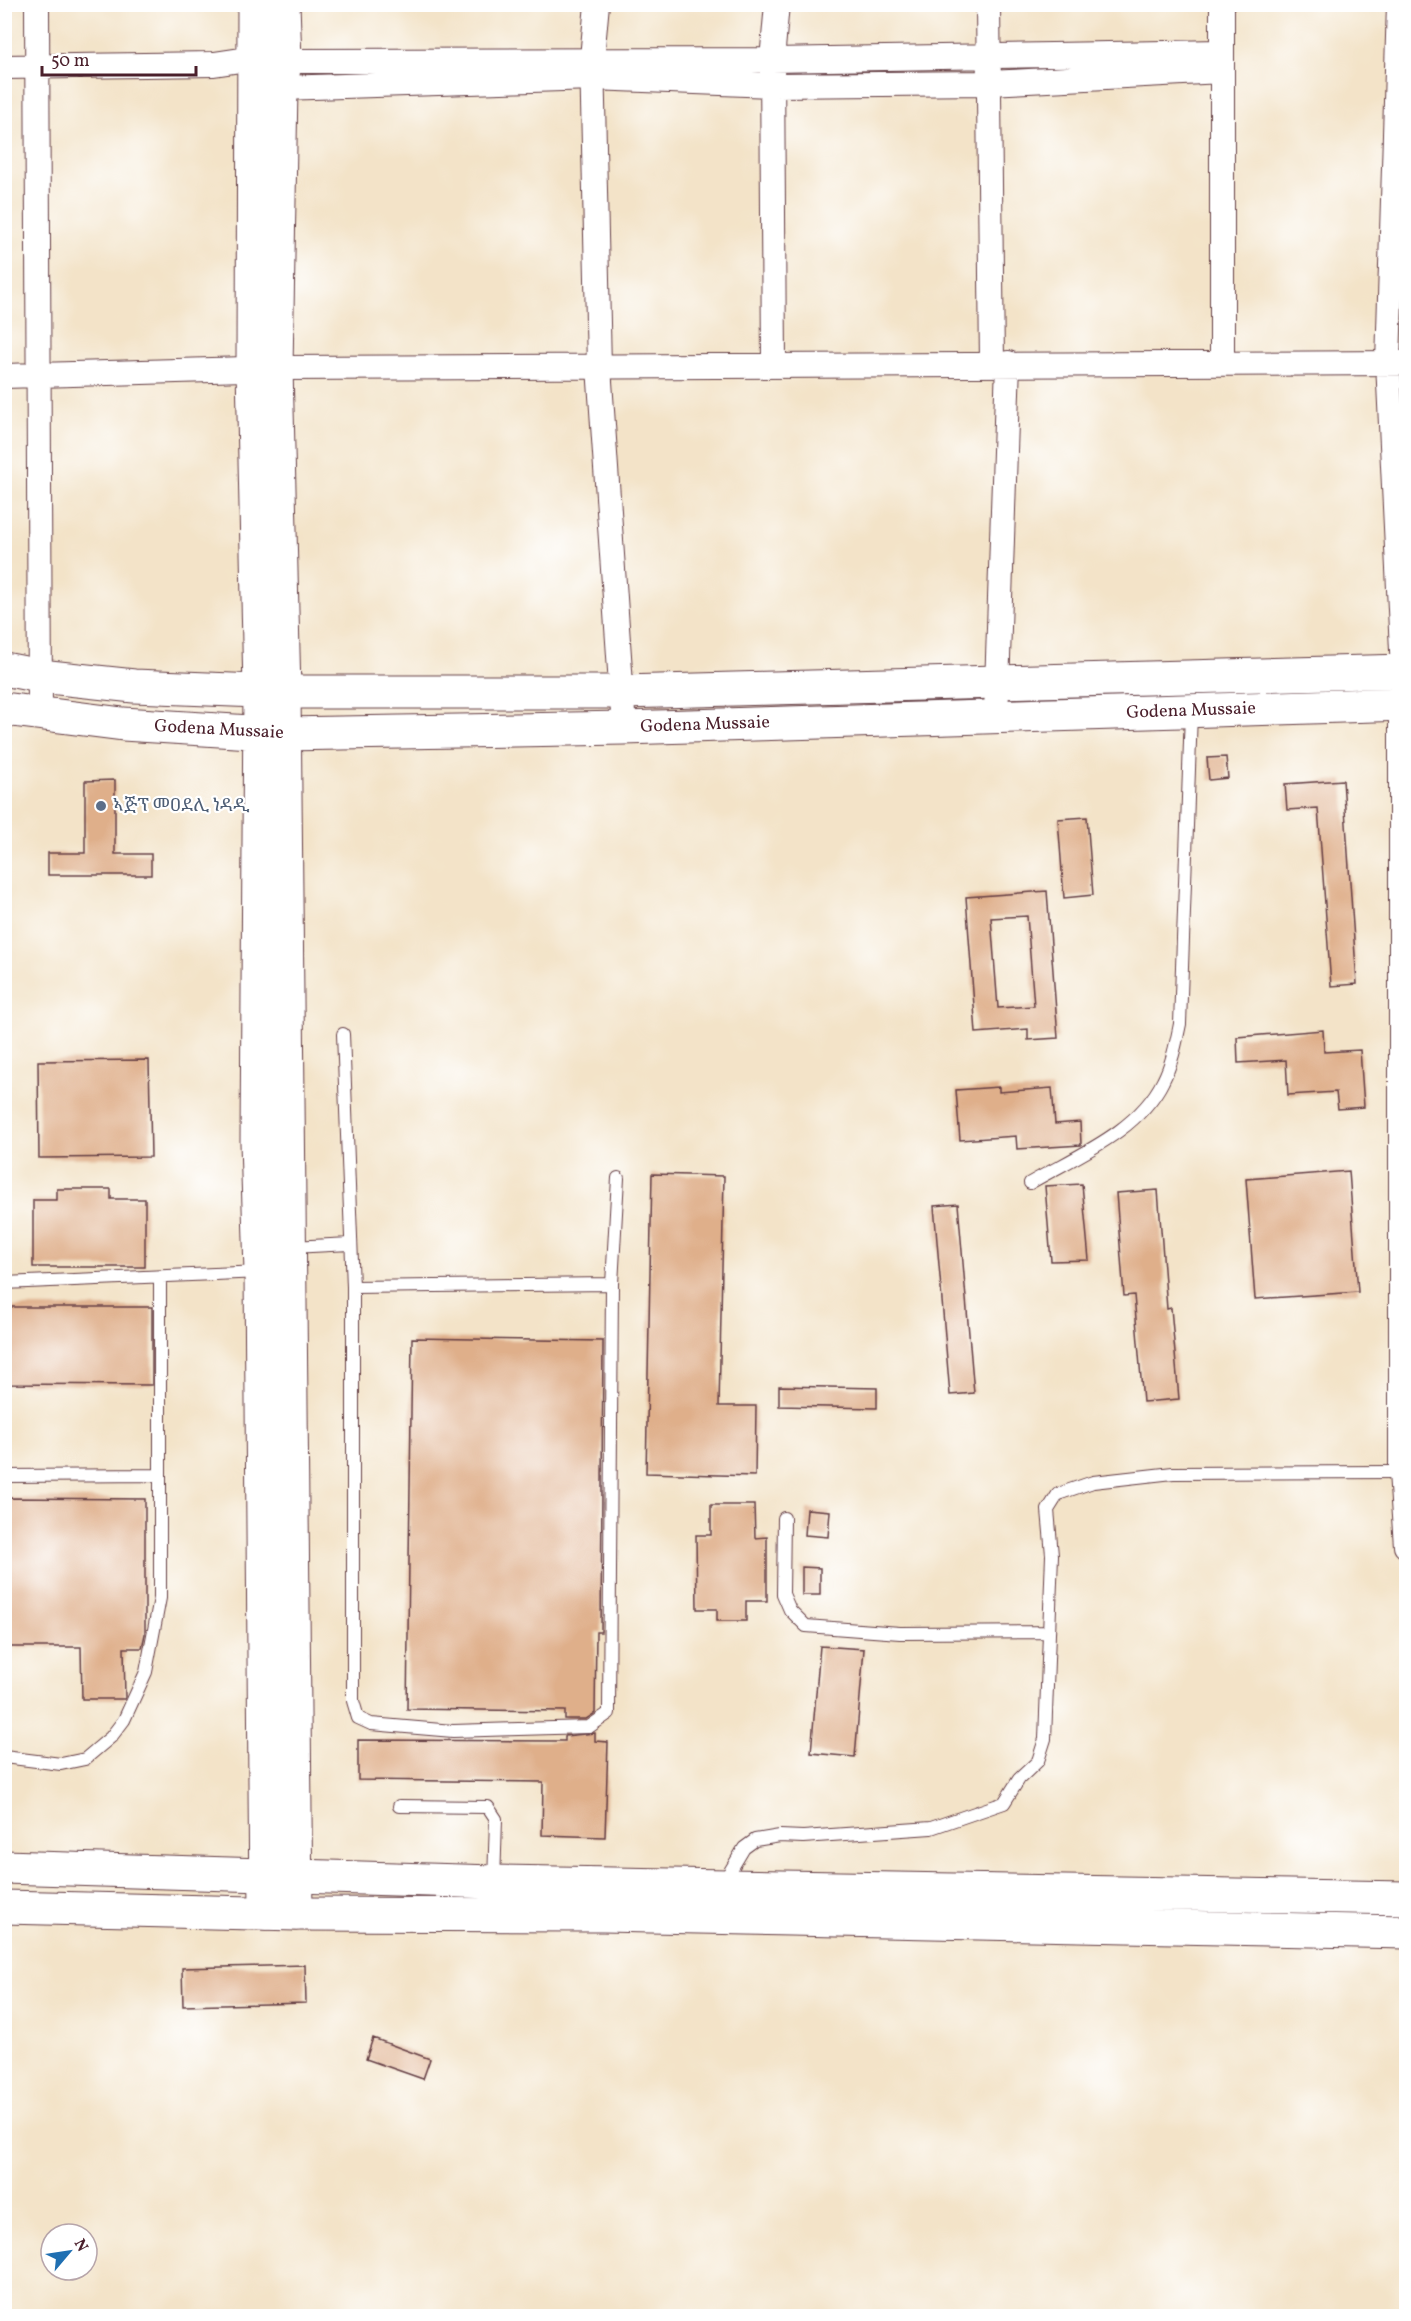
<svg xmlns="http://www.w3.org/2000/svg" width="1411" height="2321" font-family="Vollkorn,'Noto Serif Ethiopic',serif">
	<rect width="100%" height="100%" fill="#fff"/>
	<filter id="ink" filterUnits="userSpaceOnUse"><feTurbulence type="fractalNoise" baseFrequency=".0167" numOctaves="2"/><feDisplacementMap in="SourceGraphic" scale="12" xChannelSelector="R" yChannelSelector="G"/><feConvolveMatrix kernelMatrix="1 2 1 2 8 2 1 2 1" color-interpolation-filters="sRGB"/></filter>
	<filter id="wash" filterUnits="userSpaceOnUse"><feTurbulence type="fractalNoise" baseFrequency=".008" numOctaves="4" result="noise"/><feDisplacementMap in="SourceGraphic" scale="24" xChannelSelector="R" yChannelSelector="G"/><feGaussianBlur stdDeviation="1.35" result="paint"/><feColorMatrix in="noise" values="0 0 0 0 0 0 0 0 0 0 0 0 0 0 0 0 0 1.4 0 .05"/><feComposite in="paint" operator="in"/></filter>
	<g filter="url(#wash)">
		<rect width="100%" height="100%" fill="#f3e3c8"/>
		<g id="blocks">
			<path fill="#dfaf8a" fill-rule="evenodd" d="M1226,757L1228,778L1209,780L1207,758Z
				M115,780V854H151V875H48V853H85V781Z
				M1343,780L1357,984L1331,986L1318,808L1287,810L1285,784Z
				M1087,817L1093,895L1064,898L1058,819Z
				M1047,891L1058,1038L1028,1040V1029L976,1033L966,897ZM1027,916L1034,1006L998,1008L991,918Z
				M1323,1030L1324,1052L1360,1050L1364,1107L1338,1109L1336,1092L1288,1095L1286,1060L1238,1063L1237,1037Z
				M149,1060L151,1157L39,1158L38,1061Z
				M999,1087V1092L1052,1088L1055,1124L1080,1122L1081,1145L1017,1149L1016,1136L960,1140L956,1090Z
				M1349,1171L1358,1292L1255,1299L1246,1179Z
				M652,1174L724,1176L719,1406H756L755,1476L646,1473Z
				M1082,1184L1089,1260L1051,1261L1045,1186Z
				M57,1189H111V1199H145V1267H33V1200H57Z
				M1158,1190L1167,1309L1171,1308L1179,1399L1143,1402L1134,1295L1124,1296L1116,1193Z
				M958,1204L974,1393L950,1395L934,1206Z
				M4,1307H152V1385L4,1384Z
				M412,1338L603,1341L601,1632H596L595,1713L586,1719H565V1711L407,1709Z
				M779,1386L877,1388V1408L779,1406Z
				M4,1498L145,1499V1634L142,1648H124L125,1699H82L81,1647H4Z
				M711,1505H754L755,1538L767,1537V1601H746V1621H717V1609H697L696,1535H711Z
				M807,1509L830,1511L828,1537L805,1535Z
				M802,1567L820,1568V1595H802Z
				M820,1646L864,1649L855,1757L811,1753Z
				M595,1733V1741L608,1742L605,1837L542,1835L543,1782L358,1780V1740L565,1741V1736Z
				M305,1965L306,2003L183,2006L182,1968Z
				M373,2038L430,2059L423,2079L366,2059Z"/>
		</g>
	</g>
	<g filter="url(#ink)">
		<use href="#blocks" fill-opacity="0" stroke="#633c43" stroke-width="1.5"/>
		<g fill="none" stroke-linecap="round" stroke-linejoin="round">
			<defs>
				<path id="lane" d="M343,1034L353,1287V1701L358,1718L371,1724L453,1731L589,1727L609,1713L612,1284L618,1178
					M1030,1183C1076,1156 1138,1132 1163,1081C1172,1064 1176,1043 1180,1024L1191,713
					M292,1247L350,1244
					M4,1283L261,1272
					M353,1287L612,1284
					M4,1476L159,1475
					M784,1518L783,1594L790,1610L806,1626L900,1633L1049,1632
					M4,1757L61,1764L85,1759L111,1737L124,1720L146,1672L160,1598V1277
					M399,1806L488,1807L496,1819L494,1882
					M723,1883L744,1848L755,1840L780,1836L803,1837L931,1828L1004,1803L1019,1779L1038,1761L1045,1739L1052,1555L1048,1510L1058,1494L1093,1482L1173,1473L1401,1472"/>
				<path id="street" d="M37,4L40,713
					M597,4L592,58L599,367L624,728
					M988,4L992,364
					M1222,4V363
					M1399,4L1388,363L1403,671L1401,704V1472L1406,1546
					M4,67L214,64L254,58L285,61L772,60L1222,52
					M265,87L281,88L593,78L773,85L989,83L1222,71
					M774,365L772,60L777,4
					M4,376L276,368L1406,363
					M996,716L1008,363"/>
				<path id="secondary" d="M254,4L253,368L260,690L257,1142L261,1272L266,1913
					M283,4L285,61L281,88L276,368L284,692L296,1914
					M4,669L40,676L134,686L284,692H622L1406,671
					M4,709L123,724L283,734L624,728L1406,704"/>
				<path id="primary" d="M4,1867L494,1882L1406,1898
					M4,1907L296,1914L603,1915L1406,1932"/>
			</defs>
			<use href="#lane" stroke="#633c43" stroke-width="14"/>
			<use href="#street" stroke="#633c43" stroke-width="26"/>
			<use href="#secondary" stroke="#633c43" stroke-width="35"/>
			<use href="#primary" stroke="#633c43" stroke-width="35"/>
			<use href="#lane" stroke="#fff" stroke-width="12"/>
			<use href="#street" stroke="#fff" stroke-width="24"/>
			<use href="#secondary" stroke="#fff" stroke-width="33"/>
			<use href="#primary" stroke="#fff" stroke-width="33"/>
		</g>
	</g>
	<circle fill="#5c6f8a" stroke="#fff" stroke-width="2" cx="101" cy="806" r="6"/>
	<g text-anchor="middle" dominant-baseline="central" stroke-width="4.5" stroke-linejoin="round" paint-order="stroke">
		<g font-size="18" fill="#4a1f2b" stroke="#fff">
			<text transform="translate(1191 711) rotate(-2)">Godena Mussaie</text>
			<text transform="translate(705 725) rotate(-2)">Godena Mussaie</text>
			<text transform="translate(219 730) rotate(3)">Godena Mussaie</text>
		</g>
		<g font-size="18" fill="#4e5e75" stroke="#fff" text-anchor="start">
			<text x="113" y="806">ኣጅፕ መዐደሊ ነዳዲ</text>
		</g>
	</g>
	<rect width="1411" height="2321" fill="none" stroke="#fff" stroke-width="24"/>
	<g transform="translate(69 2252) rotate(61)"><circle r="28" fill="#ffffff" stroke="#b7a5aa" stroke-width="1.5"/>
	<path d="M0-4.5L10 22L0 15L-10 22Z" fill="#1f6fb2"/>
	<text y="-9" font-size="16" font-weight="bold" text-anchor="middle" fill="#4a1f2b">N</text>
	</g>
	<path d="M42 66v9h154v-9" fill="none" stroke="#4a1f2b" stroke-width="3"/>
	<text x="51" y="66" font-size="18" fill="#4a1f2b" stroke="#ffffff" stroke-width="4.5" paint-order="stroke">50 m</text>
</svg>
